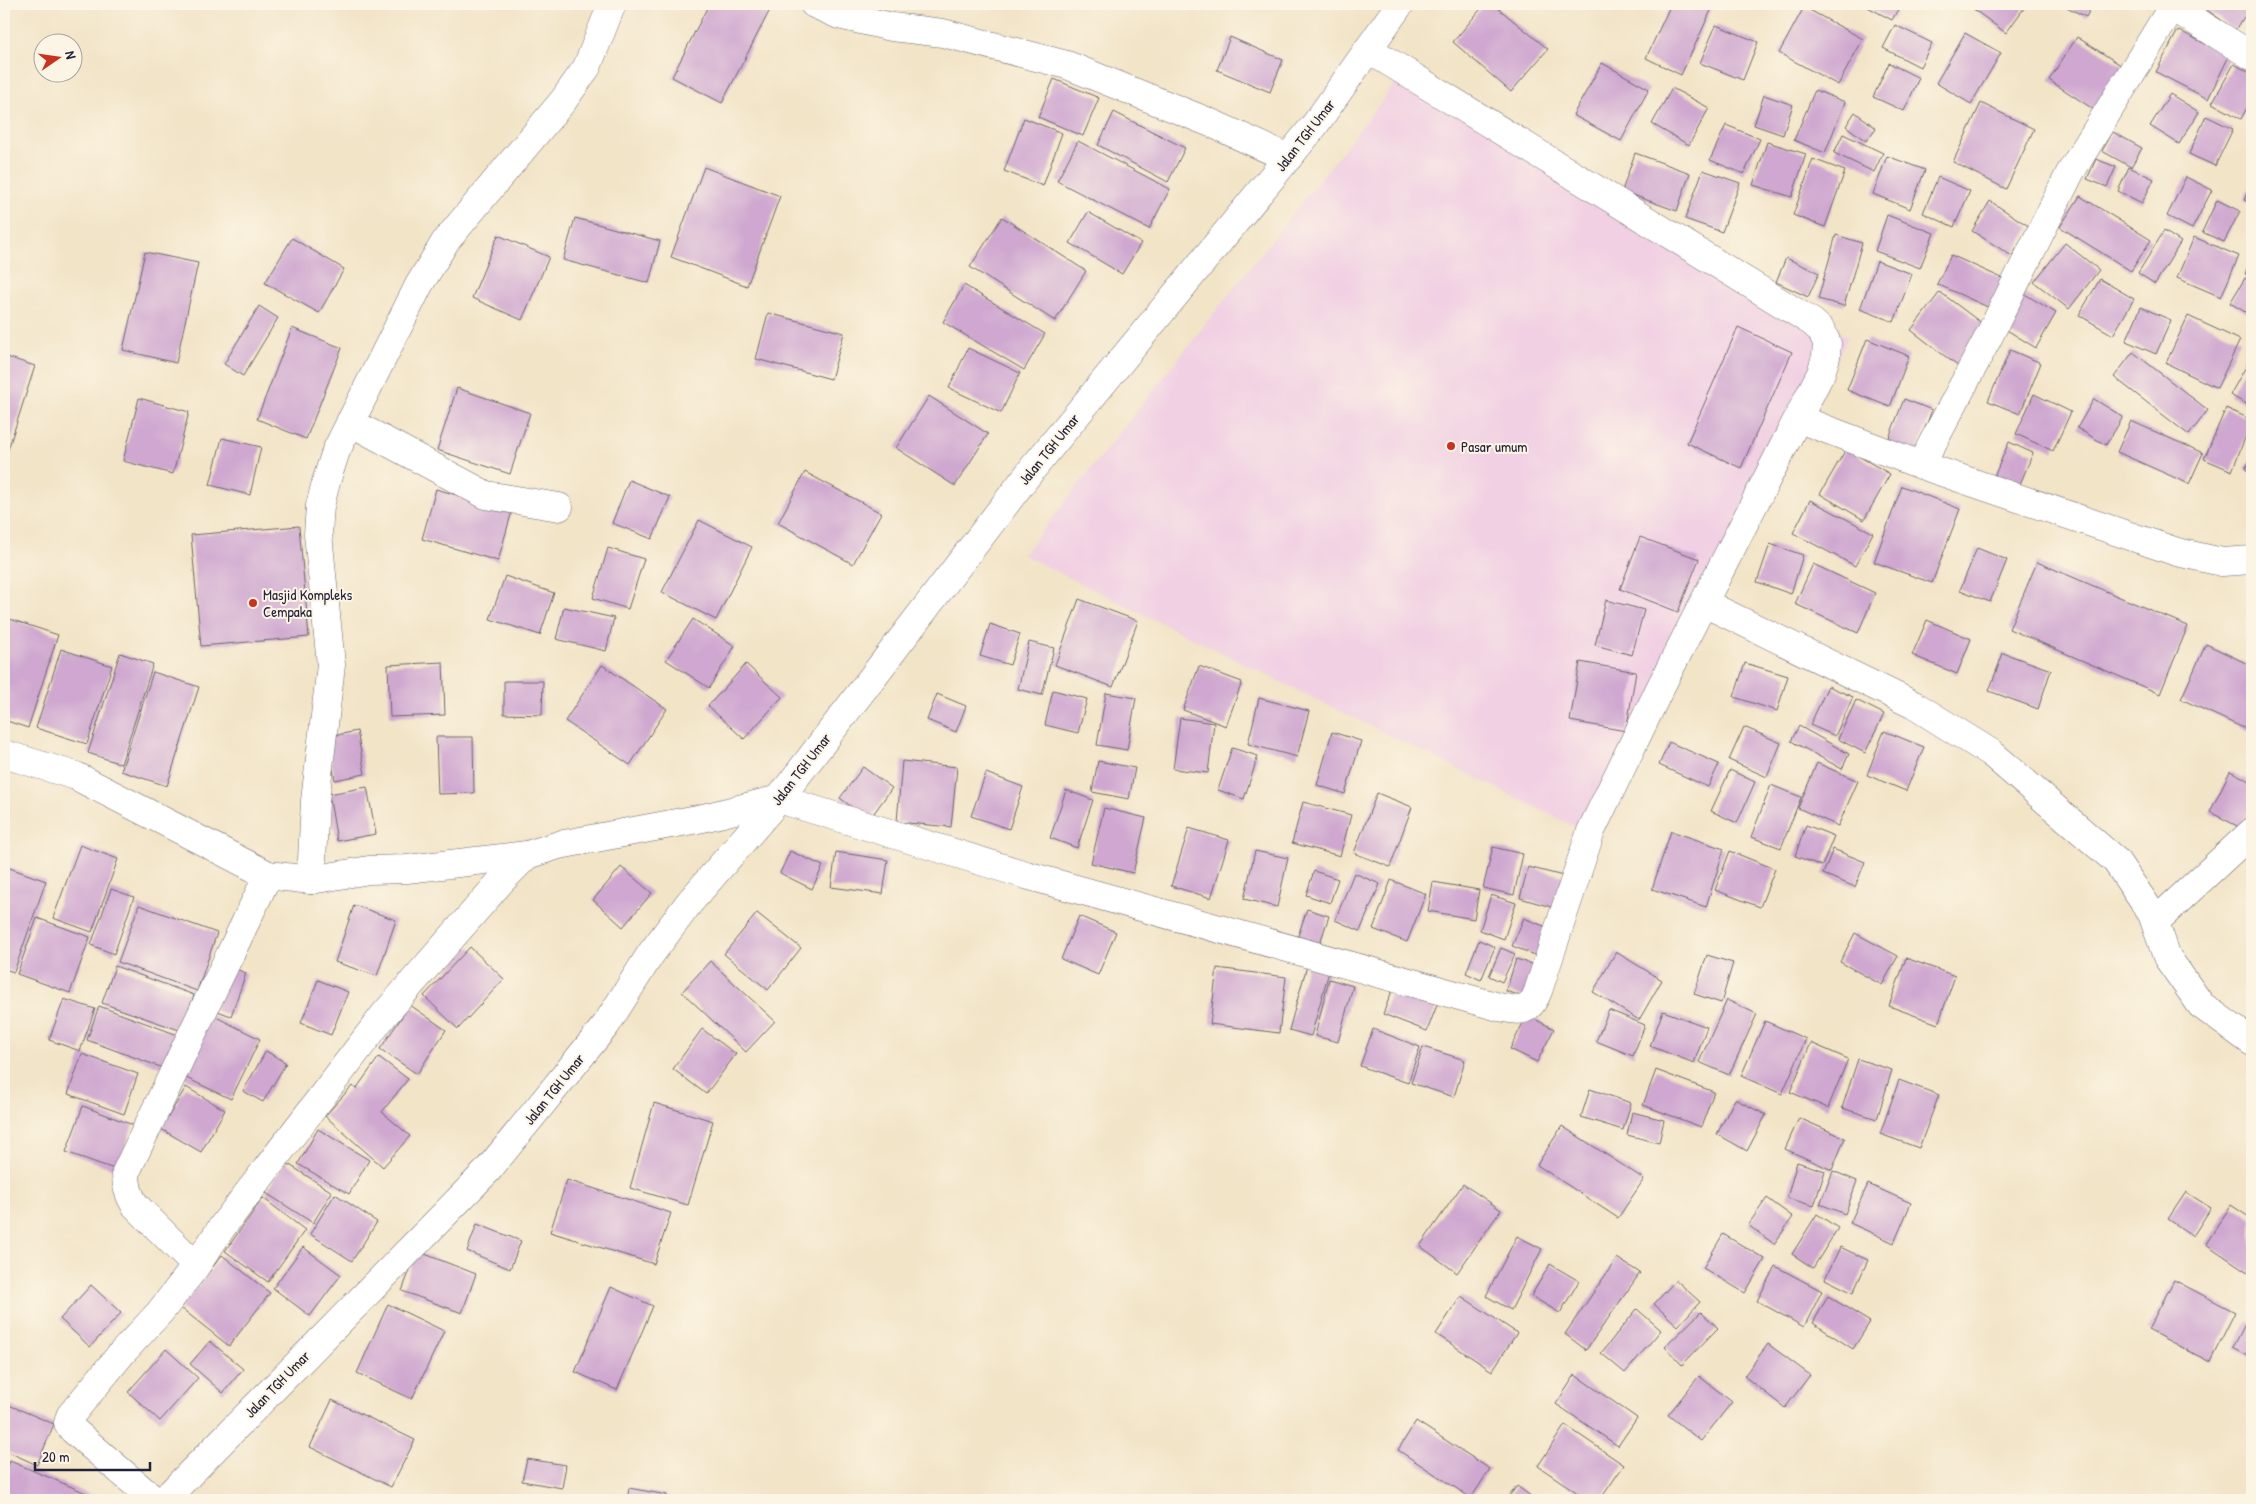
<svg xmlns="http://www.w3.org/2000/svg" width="2256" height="1504" font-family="'Patrick Hand',sans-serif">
	<rect width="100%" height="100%" fill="#fcf5e5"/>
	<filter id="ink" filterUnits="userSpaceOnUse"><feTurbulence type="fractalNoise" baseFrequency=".02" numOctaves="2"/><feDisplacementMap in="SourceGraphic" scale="10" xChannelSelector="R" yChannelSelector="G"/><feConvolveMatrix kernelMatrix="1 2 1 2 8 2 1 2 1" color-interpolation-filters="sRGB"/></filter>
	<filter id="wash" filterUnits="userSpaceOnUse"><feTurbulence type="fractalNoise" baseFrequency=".0096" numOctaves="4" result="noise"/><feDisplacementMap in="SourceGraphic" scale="20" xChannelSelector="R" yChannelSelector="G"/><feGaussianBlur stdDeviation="1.12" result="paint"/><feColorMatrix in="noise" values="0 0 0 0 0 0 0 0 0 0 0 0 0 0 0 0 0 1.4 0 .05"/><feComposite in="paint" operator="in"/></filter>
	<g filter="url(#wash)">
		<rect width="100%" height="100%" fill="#f2e4c7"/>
		<path fill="#f1d0e3" d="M1403,74L1848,337L1596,837L1023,555Z"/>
		<g id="blocks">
			<path fill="#cfa7d0" d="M709,4H773L722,103L672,77Z
				M1485,4H1493L1548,49L1511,92L1453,42Z
				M1671,4H1714L1681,75L1646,58Z
				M1862,4H1901L1892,20Z
				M1975,4H2027L2006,33L1972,8Z
				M2061,4H2093L2086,17Z
				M2199,4H2252V6L2235,30Z
				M1804,7L1863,39L1838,85L1779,53Z
				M1716,25L1758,42L1743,80L1700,63Z
				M1895,25L1932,43L1920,67L1883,48Z
				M2178,30L2229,56L2208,99L2156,72Z
				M1965,33L2001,53L1971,104L1936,83Z
				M1230,37L1283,60L1270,92L1217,70Z
				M2077,37L2127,69L2099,113L2049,80Z
				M1602,63L1649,89L1621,141L1573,115Z
				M1889,63L1919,78L1904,111L1873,97Z
				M2234,64L2252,74V98L2241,119L2212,103Z
				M1054,79L1099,98L1083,136L1038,117Z
				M1672,88L1709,108L1689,145L1652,124Z
				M1815,90L1845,102L1825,153L1794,140Z
				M2170,94L2199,112L2179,144L2150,126Z
				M1764,95L1793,105L1783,135L1754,125Z
				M1981,103L2034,129L2006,189L1953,162Z
				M1114,112L1185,148L1168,182L1098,145Z
				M1855,112L1876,128L1866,141L1846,126Z
				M2206,116L2233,129L2215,166L2189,154Z
				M1024,118L1062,133L1043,186L1004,171Z
				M1726,125L1760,139L1744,174L1710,160Z
				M2113,132L2142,148L2131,167L2102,151Z
				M1843,134L1883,153L1874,172L1834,153Z
				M1078,141L1170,189L1149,229L1057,181Z
				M1767,142L1806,154L1792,197L1753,185Z
				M1635,153L1690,173L1677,211L1622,191Z
				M1887,156L1925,170L1910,209L1873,194Z
				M1813,159L1845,171L1825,227L1793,215Z
				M2096,159L2116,167L2107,187L2087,179Z
				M704,167L780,196L747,286L671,257Z
				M2129,167L2154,179L2142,203L2118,191Z
				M1703,170L1740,183L1722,232L1685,219Z
				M1938,177L1970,191L1954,227L1923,213Z
				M2186,177L2212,190L2192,229L2167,216Z
				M2252,183V204L2244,200Z
				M2080,196L2151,240L2131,271L2060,227Z
				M2217,200L2240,211L2224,242L2202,232Z
				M1990,201L2030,227L2012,256L1972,231Z
				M1088,212L1141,243L1122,274L1070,243Z
				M1887,215L1934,233L1920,268L1875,251Z
				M1002,217L1086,271L1055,321L970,267Z
				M575,218L660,241L649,283L563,260Z
				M2164,231L2181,242L2155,284L2138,273Z
				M498,235L549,257L522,320L472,298Z
				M1836,235L1862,243L1844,306L1818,299Z
				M2194,237L2239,256L2221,297L2177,278Z
				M292,238L344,269L319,313L265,283Z
				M2065,243L2099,270L2069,309L2034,282Z
				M145,252L198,263L176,363L123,350Z
				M1951,255L2004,279L1990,308L1937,284Z
				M2252,256V276L2245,274Z
				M1786,258L1819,273L1808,297L1776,282Z
				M1877,261L1912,274L1894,322L1860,309Z
				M2245,278L2252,282V316L2230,303Z
				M2100,279L2134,299L2113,335L2079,315Z
				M964,285L1045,334L1024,370L943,322Z
				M1940,292L1988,328L1959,367L1911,330Z
				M2023,293L2056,313L2036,348L2002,327Z
				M259,306L278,318L243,376L224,364Z
				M2141,307L2171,320L2156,354L2126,341Z
				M768,313L844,333L831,379L756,359Z
				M2188,316L2240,340L2217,388L2166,363Z
				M1738,327L1792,352L1741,468L1687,443Z
				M292,328L342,348L306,439L257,419Z
				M1867,339L1909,356L1890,407L1847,390Z
				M968,348L1020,373L1001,413L949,388Z
				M2010,350L2041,363L2020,414L1988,401Z
				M2133,352L2208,410L2189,435L2114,377Z
				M4,356L35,366L4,462Z
				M2252,356V407L2230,395Z
				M457,388L530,413L510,474L437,450Z
				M2034,394L2071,412L2053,451L2016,434Z
				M929,396L988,434L955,486L896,448Z
				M139,398L189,412L173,474L123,461Z
				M1904,399L1932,410L1916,453L1887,443Z
				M2094,399L2123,417L2106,445L2077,428Z
				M2226,408L2252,420L2232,471L2204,459Z
				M2131,421L2203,453L2189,484L2117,452Z
				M222,438L261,447L250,495L210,485Z
				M2009,442L2033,453L2018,489L1993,479Z
				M1846,449L1890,474L1864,520L1820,494Z
				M2252,457V473L2245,469Z
				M805,472L881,513L853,564L778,523Z
				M629,480L670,497L652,539L612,523Z
				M1902,486L1960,509L1932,583L1874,562Z
				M436,489L512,511L498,561L422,539Z
				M1810,500L1873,533L1855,566L1793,533Z
				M699,520L752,547L716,620L662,592Z
				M299,526L309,637L201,646L191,535Z
				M1640,537L1699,559L1678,612L1620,589Z
				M1770,544L1803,555L1791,594L1757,582Z
				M608,548L644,559L628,609L593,598Z
				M1977,548L2007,560L1990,602L1960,590Z
				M2037,562L2188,626L2160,694L2009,629Z
				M1813,564L1875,593L1858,633L1795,604Z
				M505,576L554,593L540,635L490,619Z
				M1079,599L1138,621L1113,687L1055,665Z
				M1606,600L1644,610L1632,655L1595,645Z
				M564,607L614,618L606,651L556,639Z
				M4,617L58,635L28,728L4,720Z
				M693,619L735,646L709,688L666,660Z
				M1927,620L1971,639L1957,674L1912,655Z
				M990,624L1020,634L1010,665L980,656Z
				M1029,642L1054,648L1042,695L1018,689Z
				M2206,644L2252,666V732L2181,699Z
				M61,649L112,666L87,744L36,728Z
				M120,653L153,664L121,764L88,753Z
				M2003,653L2051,670L2038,709L1989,691Z
				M443,662L445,715L390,717L388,665Z
				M1580,662L1636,672L1626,731L1570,721Z
				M1745,663L1788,676L1777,711L1734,697Z
				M746,664L782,697L744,739L708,706Z
				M602,665L667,709L630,765L565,721Z
				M1199,666L1242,682L1226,726L1183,710Z
				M153,672L199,687L167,786L121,771Z
				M504,681H543L542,715L504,714Z
				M1828,686L1853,697L1835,736L1810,725Z
				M1053,690L1087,699L1078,733L1045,725Z
				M1106,693L1136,698L1127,750L1097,745Z
				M937,694L966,706L956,732L927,720Z
				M1259,698L1309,711L1297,757L1248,744Z
				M1856,700L1884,714L1865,753L1838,739Z
				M1180,718L1214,723L1208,773L1173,769Z
				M1799,726L1849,754L1842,769L1791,741Z
				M1744,727L1781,743L1767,777L1729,760Z
				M357,731L365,774L335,780L327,737Z
				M1884,731L1924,747L1906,791L1867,775Z
				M1332,732L1361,741L1345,794L1317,785Z
				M436,737H473L474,793L438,794Z
				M1669,742L1719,764L1708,787L1659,765Z
				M1232,748L1258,756L1244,799L1218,790Z
				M902,761L957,767L951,827L897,822Z
				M1098,761L1135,768L1129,799L1092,792Z
				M1817,763L1858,781L1838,826L1798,808Z
				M863,767L892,788L869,820L840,798Z
				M1730,770L1755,782L1737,823L1711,811Z
				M2230,771L2252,782V804L2241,828L2210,812Z
				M986,773L1023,787L1009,829L971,816Z
				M1771,785L1801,797L1781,848L1751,837Z
				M367,787L376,834L337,841L329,794Z
				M1066,790L1093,800L1077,848L1050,838Z
				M1377,793L1412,807L1390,867L1354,853Z
				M1303,802L1351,815L1340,856L1292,843Z
				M1104,808L1146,818L1133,873L1091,863Z
				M1806,825L1834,836L1822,866L1795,856Z
				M1189,828L1229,840L1211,898L1171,886Z
				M1671,831L1724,849L1706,907L1652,889Z
				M80,845L118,859L92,932L53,918Z
				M1493,847L1523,854L1514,895L1483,888Z
				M1833,849L1865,862L1855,887L1823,874Z
				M790,851L823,866L812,889L780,873Z
				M1255,851L1288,858L1277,907L1244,899Z
				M1730,851L1775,869L1760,907L1715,890Z
				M836,852L888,860L883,894L831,887Z
				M4,866L46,881L14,972L4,969Z
				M621,867L652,893L623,927L593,900Z
				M1528,867L1567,877L1558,909L1520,898Z
				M1314,871L1338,879L1330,903L1306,895Z
				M1354,873L1380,884L1360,931L1335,920Z
				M1391,880L1426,894L1407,942L1373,929Z
				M1433,882L1479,890L1474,919L1428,911Z
				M111,889L134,897L114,954L91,945Z
				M1491,895L1516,903L1504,939L1480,930Z
				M139,905L217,933L197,991L118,962Z
				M354,905L396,920L377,976L335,962Z
				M1307,909L1329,916L1318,949L1296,942Z
				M757,913L801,948L768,990L724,954Z
				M1079,916L1116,932L1098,975L1061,959Z
				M37,918L90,937L70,993L17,974Z
				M1524,918L1551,929L1540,957L1512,946Z
				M1855,933L1898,956L1882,985L1840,962Z
				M1479,940L1495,947L1481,980L1466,973Z
				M470,947L504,979L458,1029L424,996Z
				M1501,948L1515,954L1502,982L1489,976Z
				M1616,952L1662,980L1639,1020L1593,992Z
				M1707,955L1733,963L1721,1003L1694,994Z
				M1906,958L1955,976L1938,1024L1889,1006Z
				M1516,959L1538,966L1528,998L1506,991Z
				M710,961L775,1021L746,1052L682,992Z
				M1308,962L1330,968L1311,1036L1289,1030Z
				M115,966L194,995L182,1031L102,1003Z
				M230,967L246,973L231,1016L215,1010Z
				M1217,968L1286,977L1279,1033L1210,1024Z
				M1329,979L1353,986L1338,1042L1315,1036Z
				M318,980L348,992L331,1035L301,1023Z
				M1395,983L1439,1000L1427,1031L1383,1014Z
				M64,999L95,1009L80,1051L49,1040Z
				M1727,1000L1757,1014L1729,1075L1699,1062Z
				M410,1005L446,1030L417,1074L380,1049Z
				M99,1006L178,1035L166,1069L87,1040Z
				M1609,1010L1645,1025L1633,1056L1596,1041Z
				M1663,1011L1707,1027L1694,1063L1650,1046Z
				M210,1014L260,1039L231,1099L180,1075Z
				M1527,1015L1554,1029L1537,1062L1510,1049Z
				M1765,1021L1806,1039L1782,1094L1741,1076Z
				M702,1029L736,1054L706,1094L673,1069Z
				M1373,1029L1420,1047L1408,1083L1360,1066Z
				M1811,1043L1848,1059L1828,1108L1790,1092Z
				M1423,1047L1465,1060L1454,1097L1411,1083Z
				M266,1051L286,1063L263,1102L243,1091Z
				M82,1054L138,1074L124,1114L68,1094Z
				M379,1057L408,1079L382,1112L410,1136L383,1167L325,1116L352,1086L356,1089Z
				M1858,1059L1892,1070L1877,1119L1842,1108Z
				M1656,1070L1714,1092L1701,1127L1643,1105Z
				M1899,1080L1939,1095L1919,1148L1880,1134Z
				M186,1087L225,1110L201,1152L161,1129Z
				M1590,1089L1631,1103L1623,1130L1581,1117Z
				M1735,1099L1766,1115L1747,1151L1717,1134Z
				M654,1103L713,1121L688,1205L630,1188Z
				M83,1106L133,1125L117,1170L66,1152Z
				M1632,1112L1664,1120L1659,1143L1627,1135Z
				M1799,1118L1845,1138L1832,1170L1785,1149Z
				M1562,1126L1644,1179L1618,1218L1537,1165Z
				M318,1129L369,1160L349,1194L298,1164Z
				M285,1162L332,1192L313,1223L266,1193Z
				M1797,1162L1825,1171L1814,1206L1787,1198Z
				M1833,1171L1857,1181L1845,1214L1820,1204Z
				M567,1180L671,1213L654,1264L550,1232Z
				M1463,1184L1501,1210L1457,1273L1420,1246Z
				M1868,1184L1911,1203L1894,1243L1850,1223Z
				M2186,1192L2211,1208L2193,1236L2168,1219Z
				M335,1194L377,1222L352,1261L310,1234Z
				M263,1198L305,1230L268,1282L225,1251Z
				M1767,1198L1793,1217L1774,1244L1748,1225Z
				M2231,1205L2252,1219V1275L2206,1244Z
				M1817,1214L1838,1228L1813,1268L1792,1254Z
				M477,1224L521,1241L510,1269L467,1251Z
				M1723,1234L1765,1259L1745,1293L1703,1268Z
				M1517,1236L1542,1249L1511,1310L1486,1296Z
				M303,1247L341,1275L310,1316L273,1288Z
				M1840,1247L1868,1260L1853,1293L1825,1279Z
				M417,1251L476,1274L462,1313L402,1291Z
				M222,1255L270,1293L229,1346L181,1308Z
				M1617,1258L1640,1273L1586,1350L1565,1334Z
				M1550,1264L1579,1281L1560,1313L1531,1296Z
				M1775,1266L1822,1291L1804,1327L1757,1301Z
				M1676,1280L1700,1302L1678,1326L1654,1304Z
				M2174,1280L2235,1312L2210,1362L2148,1330Z
				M91,1285L121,1313L90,1347L60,1319Z
				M611,1287L653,1306L617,1390L575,1372Z
				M1461,1296L1517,1333L1492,1371L1436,1334Z
				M1828,1296L1870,1322L1853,1349L1813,1323Z
				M388,1304L444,1331L412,1399L357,1373Z
				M1637,1309L1661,1330L1625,1373L1601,1353Z
				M1701,1312L1718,1328L1682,1365L1665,1347Z
				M2247,1320L2252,1323V1358L2233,1348Z
				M210,1341L243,1369L223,1393L190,1364Z
				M1768,1344L1810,1375L1785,1408L1744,1376Z
				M166,1349L198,1378L160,1421L128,1392Z
				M1575,1375L1637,1418L1618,1446L1556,1404Z
				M1699,1376L1732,1402L1701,1441L1668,1415Z
				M332,1400L415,1440L391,1487L310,1447Z
				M4,1403L54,1424L37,1465L4,1450Z
				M1416,1421L1490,1469L1471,1498L1398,1450Z
				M1565,1425L1624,1465L1600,1500H1588L1538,1466Z
				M527,1459L566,1465L562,1488L522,1481Z
				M10,1461L98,1498L97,1500H4V1477Z
				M1517,1486L1536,1500H1506Z
				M629,1488L667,1495L666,1500H627Z"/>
		</g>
	</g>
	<g filter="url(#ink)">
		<use href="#blocks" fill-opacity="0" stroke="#6b666c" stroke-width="1"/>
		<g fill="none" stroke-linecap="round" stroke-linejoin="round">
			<defs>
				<path id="street" d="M814,4L839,15L892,27L943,33L1067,65L1211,123L1288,158
					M2168,4L2252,56
					M1799,419L1921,465L2177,552L2222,562L2252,560
					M350,422L486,495L559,507
					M1921,465L1988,338L2070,173L2174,4
					M1704,603L1914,705L1991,753L2116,861L2152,914L2167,957L2201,1005L2252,1042
					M779,799L1026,875L1499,1007C1520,1011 1529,1014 1538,991L1591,831L1661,686L1821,373L1826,357L1827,343L1821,330L1812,322L1368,49
					M311,880L315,801L331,665L318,534L320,506L326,482L336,451L419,285L445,242L563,101L587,67L612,4
					M2156,921L2252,832
					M196,1266L135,1205C128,1194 126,1185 126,1172L268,875
					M154,1500L73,1430L68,1423L70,1416L121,1354L160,1312L196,1266L222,1227L384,1015L502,880L527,855"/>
				<path id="secondary" d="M4,754L76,776L268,875L311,880L369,870L407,869L527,855L559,845L703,818L779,799"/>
				<path id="primary" d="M164,1500L488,1170L606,1025L650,955L689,903L779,799L1033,468L1314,126L1400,4"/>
			</defs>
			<use href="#street" stroke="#6b666c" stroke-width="29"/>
			<use href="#secondary" stroke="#6b666c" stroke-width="29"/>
			<use href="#primary" stroke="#6b666c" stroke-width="29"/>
			<use href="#street" stroke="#fff" stroke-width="28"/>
			<use href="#secondary" stroke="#fff" stroke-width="28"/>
			<use href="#primary" stroke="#fff" stroke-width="28"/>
		</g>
	</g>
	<g fill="#c8321e" stroke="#fcf5e5" stroke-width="2">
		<circle cx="1451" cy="446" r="5"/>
		<circle cx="253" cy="603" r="5"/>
	</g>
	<g text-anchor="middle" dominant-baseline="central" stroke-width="4" stroke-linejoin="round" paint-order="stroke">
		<g font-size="15" fill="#22223b" stroke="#fcf5e5">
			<text transform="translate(1305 135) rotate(-52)">Jalan TGH Umar</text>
			<text transform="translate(1049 449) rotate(-51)">Jalan TGH Umar</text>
			<text transform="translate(801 769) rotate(-52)">Jalan TGH Umar</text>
			<text transform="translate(554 1089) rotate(-51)">Jalan TGH Umar</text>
			<text transform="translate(277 1384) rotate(-46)">Jalan TGH Umar</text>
		</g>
		<g font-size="15" fill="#22223b" stroke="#fcf5e5" text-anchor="start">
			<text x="1461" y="446">Pasar umum</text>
			<text x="263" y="594">Masjid Kompleks<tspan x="263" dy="17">Cempaka</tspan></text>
		</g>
	</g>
	<rect width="2256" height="1504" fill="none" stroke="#fcf5e5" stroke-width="20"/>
	<g transform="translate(58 58) rotate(77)"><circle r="24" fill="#fcf5e5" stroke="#a5a1a1"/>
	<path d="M0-4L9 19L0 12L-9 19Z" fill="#c8321e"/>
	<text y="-8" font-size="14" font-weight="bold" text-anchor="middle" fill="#22223b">N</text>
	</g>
	<path d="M35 1462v8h115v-8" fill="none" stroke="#22223b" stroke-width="2.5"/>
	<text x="42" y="1462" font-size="15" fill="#22223b" stroke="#fcf5e5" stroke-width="4" paint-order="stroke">20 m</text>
</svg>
